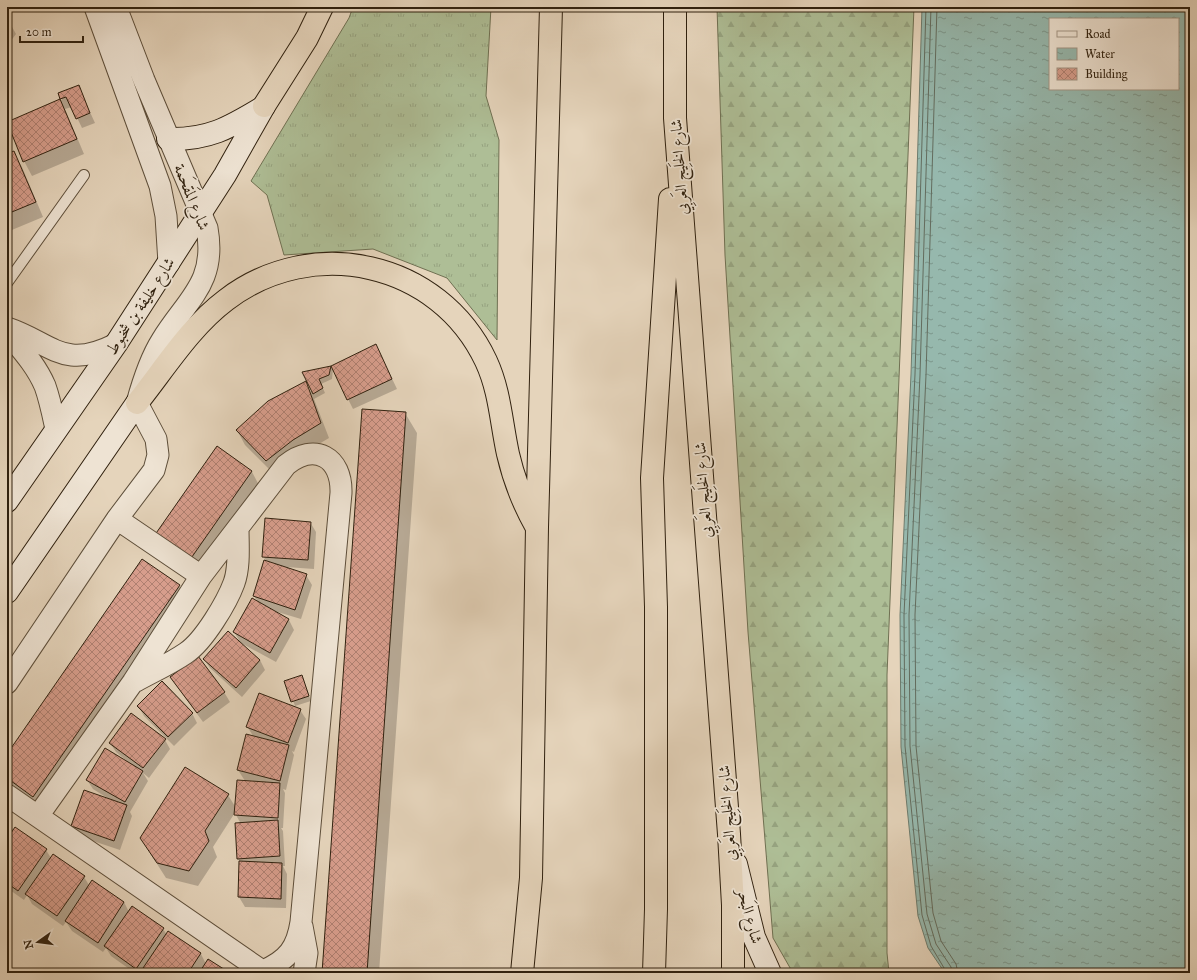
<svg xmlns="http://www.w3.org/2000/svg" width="1197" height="980" font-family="'IM FELL Great Primer',Amiri,serif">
	<defs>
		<pattern id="grass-tufts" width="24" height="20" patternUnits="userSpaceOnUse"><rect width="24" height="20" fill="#aebe96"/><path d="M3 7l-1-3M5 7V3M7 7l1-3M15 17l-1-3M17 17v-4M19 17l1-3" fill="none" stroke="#96a380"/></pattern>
		<pattern id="forest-firs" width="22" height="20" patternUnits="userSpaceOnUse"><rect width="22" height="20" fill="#aebe96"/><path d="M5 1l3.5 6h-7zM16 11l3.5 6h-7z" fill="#96a380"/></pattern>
		<pattern id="water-ripples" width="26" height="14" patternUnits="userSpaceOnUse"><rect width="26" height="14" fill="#96b8ad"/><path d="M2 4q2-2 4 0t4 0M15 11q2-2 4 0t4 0" fill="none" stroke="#7b958b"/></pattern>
		<pattern id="building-cross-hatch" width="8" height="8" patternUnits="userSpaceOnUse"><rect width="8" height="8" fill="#d79d8c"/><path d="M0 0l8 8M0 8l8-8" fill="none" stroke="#af8071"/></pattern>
	</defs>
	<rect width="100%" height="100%" fill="#e5d4bb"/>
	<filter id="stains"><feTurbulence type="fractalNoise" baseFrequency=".005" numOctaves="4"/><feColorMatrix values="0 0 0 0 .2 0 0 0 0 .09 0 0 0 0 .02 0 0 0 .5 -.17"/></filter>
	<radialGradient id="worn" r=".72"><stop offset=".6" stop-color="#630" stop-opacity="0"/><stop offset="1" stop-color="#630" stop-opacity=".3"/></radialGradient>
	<path fill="url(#grass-tufts)" stroke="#6f7052" d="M353,7H491L486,96L499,140L497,340L447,278L373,249L284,255L267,195L251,181L349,18Z"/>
	<path fill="url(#forest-firs)" stroke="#6f7052" d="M717,7H914L887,675V953L889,973H793L773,938L748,632L725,255Z"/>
	<path fill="url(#water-ripples)" stroke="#6d7c6e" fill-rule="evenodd" d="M922,7H1190V973H945L928,948L918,916L901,747L900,615L911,374ZM1050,19H1178V89H1050Z"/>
	<path fill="#0003" d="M7,18L16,34L7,46Z
		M78,86L95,123L82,128L72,107L65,109L84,154L32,176L24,161L8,123L62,100L59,94Z
		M13,152L22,167L43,217L7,232V155Z
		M376,345L397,389L353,409L333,369L332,379L321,384L325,393L314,399L329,438L302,454L275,475L245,445L237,430L305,382L311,392L313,391L304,373L331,367Z
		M405,413L417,433L379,973H323Z
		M217,447L252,472L260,487L196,578L153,539Z
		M310,522L316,532L314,569L286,567L306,575L312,585L301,619L274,611L289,620L294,630L276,662L241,643L260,660L265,670L242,697L210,668L204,659L240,642L234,632L258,602L254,596L267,562L263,556Z
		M179,586L190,605L45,816L7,788V755Z
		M302,676L311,701L295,706L286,682Z
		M171,678L224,692L230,702L203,722Z
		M138,706L192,713L197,723L174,746L144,716Z
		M300,710L306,719L294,752L292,751L294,755L286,790L283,789L285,793L283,828H281L283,831L285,866H283L287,874L286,908L245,907L239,897L240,863L238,859L241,824L236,815V811L213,847L217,857L198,886L166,878L150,853L228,795L236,808L245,781L238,770L253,736L247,726Z
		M165,740L170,749L149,778L143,773L148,781L130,812L132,816L120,850L78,836L72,826L109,799L93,789L87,780L128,762L116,752L110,743Z
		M7,822L14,831L46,850L51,858L53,855L84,877L89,885L92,881L124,902L129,912L163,929L167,935L169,932L201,954L206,964L228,973H135L111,956L106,948L103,952L72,931L66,922L63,926L32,904L27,895L24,900L7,888Z"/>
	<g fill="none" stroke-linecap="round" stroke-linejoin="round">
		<path stroke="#636c5e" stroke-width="1" d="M926,7L915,374L904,615L905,746L922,915L931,946L947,973
			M931,7L920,375L909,615L910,746L927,914L936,944L951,967L952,973
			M937,7L926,375L915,615L916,746L933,913L941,941L956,964L958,973"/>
	</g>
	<path fill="url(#building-cross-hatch)" stroke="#30210f" d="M79,85L90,113L76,119L66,97L60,99L58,93Z
		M60,99L77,139L23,162L7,122Z
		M14,151L36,202L7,214V154Z
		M376,344L392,379L347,400L331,366Z
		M331,366L329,375L319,379L323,388L313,394L302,372Z
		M306,381L321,423L293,440L266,461L236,430L268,401Z
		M362,409L406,412L367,973H322Z
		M217,446L252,471L187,564L152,539Z
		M265,518L311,522L308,560L262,557Z
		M142,559L180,585L33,797L7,778V754Z
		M264,560L307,574L295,610L253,596Z
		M252,598L289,619L270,653L233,632Z
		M228,631L260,660L236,688L203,659Z
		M198,656L225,692L197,713L170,677Z
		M302,675L309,696L291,702L284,681Z
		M162,681L193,713L168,737L137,706Z
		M259,693L301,709L288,743L246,727Z
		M131,713L166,739L143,768L109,743Z
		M246,734L289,745L280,781L237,770Z
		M105,748L143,771L125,802L86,780Z
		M185,767L229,794L205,831L209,841L189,871L157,863L140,838Z
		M237,780L280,783L278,818L234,815Z
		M84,790L127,805L114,841L71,826Z
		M278,820L280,856L237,859L235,823Z
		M15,827L47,849L18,891L7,883V839Z
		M53,854L85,876L57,916L25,894Z
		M239,861L282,863L281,899L238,897Z
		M92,880L124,902L98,943L65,921Z
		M132,906L164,928L136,969L104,946Z
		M168,931L201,953L188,973H143L141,971Z
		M208,959L230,973H199Z"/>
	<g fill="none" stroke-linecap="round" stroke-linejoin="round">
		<defs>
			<path id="lane" d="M7,283L84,175"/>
			<path id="street" d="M95,7L160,186L166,216L169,263
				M7,328C52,343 63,371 116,344
				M7,332C21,349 36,365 45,386C50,400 53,415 56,429
				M117,519L201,576
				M136,681C152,672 170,664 186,653C204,641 227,602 234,583C240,567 238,545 238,528
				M7,683L117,519L154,470L158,455L156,439L137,403C143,381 150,359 162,340C187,299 217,283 207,228L144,80L116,7
				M7,795L265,973
				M38,816L133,682L201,576L286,465C315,442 342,457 341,493L301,922C297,948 288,960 263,971
				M302,926L307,953L304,973"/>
			<path id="secondary" d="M168,139C208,140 229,128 262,108
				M7,501L116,344L225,175L264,106
				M7,592L137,403
				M736,864L754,937L770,973"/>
			<path id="highway" d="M675,7V118L729,834L733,905V973
				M264,106L307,38L322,7
				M137,403C165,368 190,327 226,300C312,234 439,261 486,361C500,391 501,422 508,454C514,480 523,503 536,526
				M522,973L531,878L537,527L551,7
				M654,973L656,909V607L652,478L670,199"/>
		</defs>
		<use href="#lane" stroke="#5d4e3a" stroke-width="12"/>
		<use href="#street" stroke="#5d4e3a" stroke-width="23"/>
		<use href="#secondary" stroke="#30210f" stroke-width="24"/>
		<use href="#highway" stroke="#30210f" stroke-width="24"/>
		<use href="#lane" stroke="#eee3d3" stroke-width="10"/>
		<use href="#street" stroke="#eee3d3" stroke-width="21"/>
		<use href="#secondary" stroke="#eee3d3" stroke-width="22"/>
		<use href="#highway" stroke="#e5d4bb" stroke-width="22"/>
	</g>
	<g text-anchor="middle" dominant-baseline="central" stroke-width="3.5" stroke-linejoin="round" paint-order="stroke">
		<g font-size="16" fill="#30210f" stroke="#eee3d3">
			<text transform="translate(679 167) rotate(-94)">شارع الخَلِيج العَربِي</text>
			<text transform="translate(192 197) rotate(68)">شارع المَقحَمة</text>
			<text transform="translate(140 306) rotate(-57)">شارع خليفة بن شخبوط</text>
			<text transform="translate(703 490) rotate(-94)">شارع الخَلِيج العَربِي</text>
			<text transform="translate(727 813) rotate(-94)">شارع الخَلِيج العَربِي</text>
			<text transform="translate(750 916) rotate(75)">شارع البَحر</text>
		</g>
	</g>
	<rect width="1197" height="980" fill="none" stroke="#e5d4bb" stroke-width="24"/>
	<rect x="8" y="8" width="1181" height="964" fill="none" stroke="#30210f" stroke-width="2"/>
	<rect x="12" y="12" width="1173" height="956" fill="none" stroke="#30210f"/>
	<rect x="1049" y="18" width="130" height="72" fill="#eee3d3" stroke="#a29585"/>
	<rect x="1057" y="31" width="20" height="6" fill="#eee3d3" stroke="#a29585"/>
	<text x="1085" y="38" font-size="12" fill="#30210f">Road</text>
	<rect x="1057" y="48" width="20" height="12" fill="url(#water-ripples)" stroke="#a29585"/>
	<text x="1085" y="58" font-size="12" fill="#30210f">Water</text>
	<rect x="1057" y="68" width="20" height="12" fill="url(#building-cross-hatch)" stroke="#a29585"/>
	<text x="1085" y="78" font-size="12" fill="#30210f">Building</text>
	<g transform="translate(38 942) rotate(256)" stroke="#eee3d3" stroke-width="3" paint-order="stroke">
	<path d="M0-3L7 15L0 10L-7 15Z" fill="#30210f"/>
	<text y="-6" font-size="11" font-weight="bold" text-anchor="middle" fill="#30210f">N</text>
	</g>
	<path d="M20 36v6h63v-6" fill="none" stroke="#30210f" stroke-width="2"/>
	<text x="26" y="36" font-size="12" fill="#30210f" stroke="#eee3d3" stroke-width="3" paint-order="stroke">20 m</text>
	<rect width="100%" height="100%" filter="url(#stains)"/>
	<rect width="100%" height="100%" fill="url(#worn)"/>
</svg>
